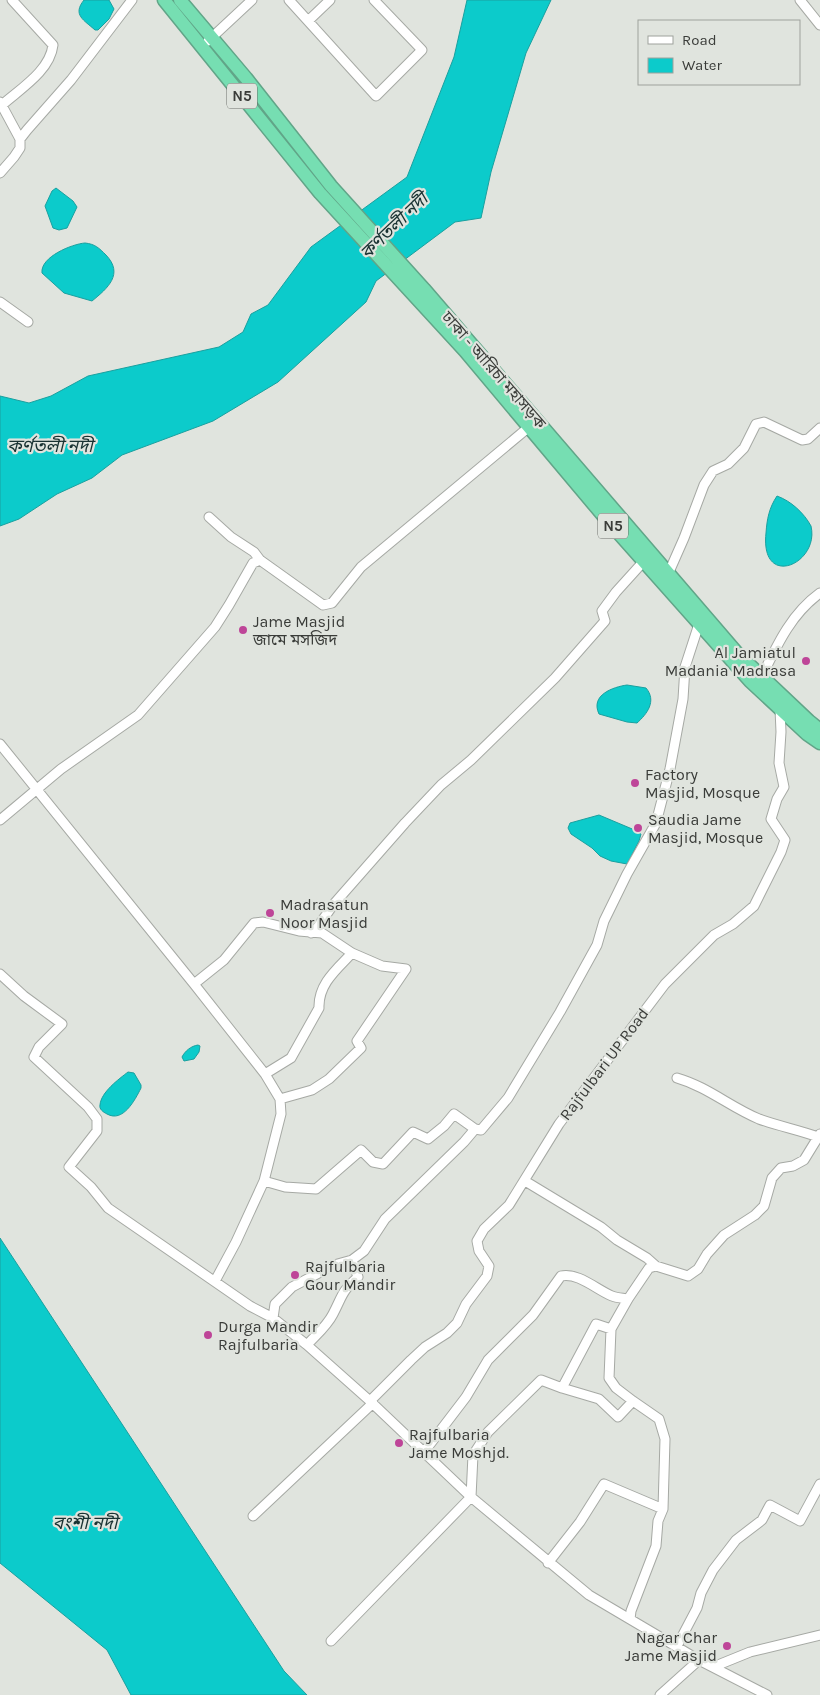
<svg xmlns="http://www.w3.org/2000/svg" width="820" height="1695" font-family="Karla,'Noto Sans Bengali',sans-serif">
	<rect width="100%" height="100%" fill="#e0e4de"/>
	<path fill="#0ccbcb" stroke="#1aa09f" d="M84,0H109L114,9L109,19L98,30H95C84,20 72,15 84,0Z
		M467,0H551L526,53L491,172L481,218L455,222L376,281L366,302L278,382L213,421L122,455L92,478L57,494L19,519L0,526V396L29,403L51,396L88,376L219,347L243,332L251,314L268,305L311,247L407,177L454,57Z
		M56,188L73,201L77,207L67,228L59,230L53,228L45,206L52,191Z
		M85,243C95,244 99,248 106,255C124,274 108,288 92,301L64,293L42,273C40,257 72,244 85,243Z
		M777,496C791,501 804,513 811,526C820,564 760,590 766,533C767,519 769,508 777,496Z
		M627,685L646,688C657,701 647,714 637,723L627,722L599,714C590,695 613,687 627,685Z
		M599,815L637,831L641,834L639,841L627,864L611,861L600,856L592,848L571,834L568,828L570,823Z
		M198,1045L200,1046L199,1052L194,1059L184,1061L182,1057C185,1051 191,1046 198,1045Z
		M128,1072L134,1073L141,1085V1088C135,1100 123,1123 107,1114C103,1112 99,1109 100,1105C101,1092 119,1079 128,1072Z
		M0,1238L284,1671L307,1695H131L107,1650L0,1563Z"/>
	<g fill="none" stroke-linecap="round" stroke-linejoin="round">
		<defs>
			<path id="minor" d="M289,0L376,96L422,50L374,0
				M800,0L820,25
				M308,21L330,0
				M208,41L252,0
				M0,102L20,139
				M2,105C20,89 50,71 53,45L12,0
				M0,173L14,157L20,148V139L27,130L71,80L132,0
				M0,302L28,322
				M209,517L231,537L254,552L260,560
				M669,572L684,538L704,485L713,471L728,464L744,448L756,424L764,422L802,440L808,439L820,428
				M762,676C777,645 791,614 820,593
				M0,744L194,984L265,1074L280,1099L281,1114L264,1181L236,1242L215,1281
				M0,820L61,769L138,715L215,627L229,605L253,563L260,560L323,605L332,603L361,567L529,427
				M311,933L317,928L333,905L405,823L441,785L471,760L555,678L605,621L602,611L616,592L644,561
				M0,974L24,996L62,1024L39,1047L34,1057L88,1107L97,1119V1131L69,1167L91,1187L108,1208L250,1306L273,1318L307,1345L370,1401L471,1497L589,1595L699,1660L767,1695
				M194,984L224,960L254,923L263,922L299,931L322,933L352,953L382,966L406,969
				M265,1074L291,1058L319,1008C318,984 337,969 352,953
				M677,1078C708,1087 730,1107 759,1119C778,1126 799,1130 818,1137
				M280,1099L312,1090L329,1079L361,1048L357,1041L406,969
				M264,1181L285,1187L316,1189L361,1150L373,1162L383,1164L413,1132L428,1139L444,1126L454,1114L475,1129L481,1130L508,1098L560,1012L597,945L604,921L627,874L656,823L670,769L683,699L685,667L699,624
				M525,1181L601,1227L617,1240L647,1258L656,1266
				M273,1318L275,1304L292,1287L334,1265L352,1260L364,1251L385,1219L464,1142L475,1129
				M611,1329L596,1324L562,1388L599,1399L618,1417L633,1401
				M307,1345C316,1335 327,1326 333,1314C343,1295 341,1292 358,1277L352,1260
				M370,1401L411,1360L425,1347L447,1333L457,1323L466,1304L487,1276L489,1266L479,1251L477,1241L484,1229L509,1205L559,1124L665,984L714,935L733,924L754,906L781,852L785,840L771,819L777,799L784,787L779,763L781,732L780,709
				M424,1452L466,1397L488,1360L533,1315L561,1276C578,1272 597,1290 612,1296C617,1298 623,1298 628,1299
				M253,1516L373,1403
				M548,1563L580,1522L604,1484L663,1509
				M630,1619L631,1611L656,1546L658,1521L663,1509L665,1439L659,1419L633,1401L616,1388L609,1378L611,1329L628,1299L649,1268L656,1266L688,1276L698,1269L707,1254L724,1235L755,1215L764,1206L772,1178L781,1168L793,1166L804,1160L820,1134
				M331,1641L471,1497L473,1455L488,1432L541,1380L562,1388
				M677,1646L697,1608L701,1593L713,1570L736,1540L762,1520L770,1505L800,1521L820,1484
				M713,1667L750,1652L820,1635
				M660,1695L699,1660"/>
			<path id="highway" d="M164,0L320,193L465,351L606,519L750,681L807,734L820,743
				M180,0L246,78L331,186L424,289L737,653L809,721L820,730"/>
		</defs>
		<use href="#minor" stroke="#a6a9a4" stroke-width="11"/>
		<use href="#highway" stroke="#61a588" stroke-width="15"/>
		<use href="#minor" stroke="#fff" stroke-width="9"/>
		<use href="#highway" stroke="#76deb2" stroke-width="12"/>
	</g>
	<g fill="#be4598" stroke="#e0e4de" stroke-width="2">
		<circle cx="243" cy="630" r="5"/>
		<circle cx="806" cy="661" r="5"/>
		<circle cx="635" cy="783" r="5"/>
		<circle cx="638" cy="828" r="5"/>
		<circle cx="270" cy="913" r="5"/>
		<circle cx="295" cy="1275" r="5"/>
		<circle cx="208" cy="1335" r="5"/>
		<circle cx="399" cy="1443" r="5"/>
		<circle cx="727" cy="1646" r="5"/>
	</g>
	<g text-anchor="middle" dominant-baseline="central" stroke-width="4.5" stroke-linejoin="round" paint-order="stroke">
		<g fill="#e0e4de" stroke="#6c6e6a" stroke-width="1">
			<rect x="227" y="83.5" width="30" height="25" rx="4"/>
			<rect x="598" y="513.5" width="30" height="25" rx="4"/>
		</g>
		<g font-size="15" font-weight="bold" fill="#3a3c39">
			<text x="242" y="96">N5</text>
			<text x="613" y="526">N5</text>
		</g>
		<g font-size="16" fill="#3a3c39" stroke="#e0e4de">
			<text transform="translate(494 370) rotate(49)">ঢাকা - আরিচা মহাসড়ক</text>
			<text transform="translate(604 1064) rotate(-53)">Rajfulbari UP Road</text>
		</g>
		<g font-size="16" fill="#3a3c39" stroke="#e0e4de" text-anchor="start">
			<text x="253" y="621">Jame Masjid<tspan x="253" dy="18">জামে মসজিদ</tspan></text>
			<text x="796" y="652" text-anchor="end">Al Jamiatul<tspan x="796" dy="18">Madania Madrasa</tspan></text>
			<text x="645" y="774">Factory<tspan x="645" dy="18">Masjid, Mosque</tspan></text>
			<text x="648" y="819">Saudia Jame<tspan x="648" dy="18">Masjid, Mosque</tspan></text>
			<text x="280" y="904">Madrasatun<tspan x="280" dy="18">Noor Masjid</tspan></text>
			<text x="305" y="1266">Rajfulbaria<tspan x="305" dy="18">Gour Mandir</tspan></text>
			<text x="218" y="1326">Durga Mandir<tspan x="218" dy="18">Rajfulbaria</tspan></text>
			<text x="409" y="1434">Rajfulbaria<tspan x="409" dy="18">Jame Moshjd.</tspan></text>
			<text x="717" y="1637" text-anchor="end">Nagar Char<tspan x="717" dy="18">Jame Masjid</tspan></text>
		</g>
		<g font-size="18" font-style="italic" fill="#193232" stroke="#e0e4de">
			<text transform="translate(394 226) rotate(-44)">কর্ণতলী নদী</text>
			<text x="50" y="446">কর্ণতলী নদী</text>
			<text x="85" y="1523">বংশী নদী</text>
		</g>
	</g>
	<rect x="638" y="20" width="162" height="65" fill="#e0e4de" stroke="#9ea19c"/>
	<rect x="648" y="36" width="25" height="8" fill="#ffffff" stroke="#9ea19c"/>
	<text x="682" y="45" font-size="15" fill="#3a3c39">Road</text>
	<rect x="648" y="58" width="25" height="15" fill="#0ccbcb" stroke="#9ea19c"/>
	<text x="682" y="70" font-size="15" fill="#3a3c39">Water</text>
</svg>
